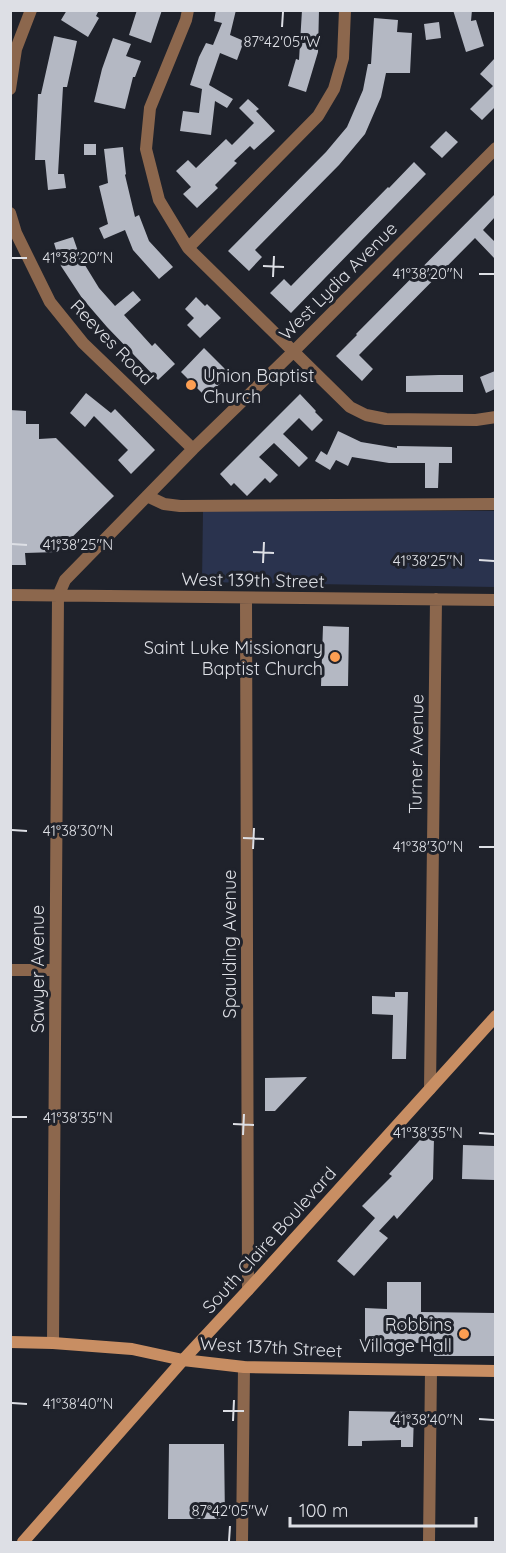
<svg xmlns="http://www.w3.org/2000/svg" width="506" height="1553" font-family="Quicksand,sans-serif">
	<rect width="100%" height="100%" fill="#1f222b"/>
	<path fill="#2a334e" d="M203,511H495V587L202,582Z"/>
	<path fill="#b4b8c3" d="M67,10H99L96,16L99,18L88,37L61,20Z
		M137,10H162L151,43L129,35Z
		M216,10H236L230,35L244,41L237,60L220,53L209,85L233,99L227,108L215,101L211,135L180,131L183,111L199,113L202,89L190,85L199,57L206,43L213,45L222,23L214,21Z
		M302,10H319L318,52L306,92L288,86L296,59L299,60Z
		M453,10H472L471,21L476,20L484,46L466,52Z
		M374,18L398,20L397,32L412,33L410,73H386L381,97L365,134L339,165L255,250L262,257L249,271L228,251L326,152L347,127L363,90L368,64H371Z
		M439,22L441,38L426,40L424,24Z
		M54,36L77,41L67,87H63L58,174H64L66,188L48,190L45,160H35L38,94H41Z
		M113,38L131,44L126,56L141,61L135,77H133L125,109L94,102L102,69Z
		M495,58V107L482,120L470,109L493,86L480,74Z
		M248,99L259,109L256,111L275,131L254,150L250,146L234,161L237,163L215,185L218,188L197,208L183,194L191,187L176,171L188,160L196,168L226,139L232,145L254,123L239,108Z
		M446,131L458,142L442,158L430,147Z
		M84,144H96V155H84Z
		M123,147L126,174L125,175L135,217L139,215L149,241L173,267L159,279L133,250L125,230L104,239L99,228L108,224L99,186L108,183L104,149Z
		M414,162L426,174L291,313L270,293L284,279L291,286L388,187L389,188Z
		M495,194V217L483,230L495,242V259L475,238L359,355L373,369L362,381L336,356L357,335L356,334Z
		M73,237L80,257L99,288L115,306L133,291L141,300L124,315L152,346L155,343L175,364L158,380L107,327L82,298L61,266L54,243Z
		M196,297L205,306L207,304L221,318L200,338L187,325L194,318L185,309Z
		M204,348L230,374L206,397L181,372Z
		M495,371V389L486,393L480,377Z
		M439,375H463V392H406V376Z
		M86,393L111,413L115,409L155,450L131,474L118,460L128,450L94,416L85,427L70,413Z
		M300,394L316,411L315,412L323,420L312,431L299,418L283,434L308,458L299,467L274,443L259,457L278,475L270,483L265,478L247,496L234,483L231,486L220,474Z
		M10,410L26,411V424H39V439L56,438L114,496L57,552L25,553L26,565H10Z
		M338,431L361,442L397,448V446L452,447V463H439L438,488H425V463H389L352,457L348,466L336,460L330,470L315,461L321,451L327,455Z
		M323,626L349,627L348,686H321Z
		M395,992H408L406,1059H392L393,1015L372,1014V996L395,997Z
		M307,1077L275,1111H265V1078Z
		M427,1132L434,1138L433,1179L397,1219L394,1215L379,1231L388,1238L354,1276L337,1261L375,1218L362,1206L392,1176L389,1174Z
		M463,1145L495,1146V1180L462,1179Z
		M387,1282H421V1312L495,1313V1356H434V1343H365V1308L387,1309Z
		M349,1411L414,1412L413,1447H401V1440L362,1441V1446H348Z
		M169,1444H224L225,1519H168Z"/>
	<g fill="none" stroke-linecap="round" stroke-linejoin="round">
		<path stroke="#8c674d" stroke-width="12" d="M188,10L186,20L150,108L146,149L159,200L188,248L350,407L366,415L386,419L476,420L496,417
			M10,89L16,49L31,10
			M10,213L16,233L50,302L83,343L193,449
			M188,248L318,116L334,89L343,58L345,10
			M147,496L164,504L180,506L496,504
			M10,595L496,600
			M246,598L248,1290
			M10,970H55
			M430,1089L436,599
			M53,1343L58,596L65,580L193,449L293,352L496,148
			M242,1542L244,1367
			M429,1542L431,1370"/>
		<path stroke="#c88e63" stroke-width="12" d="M10,1342L53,1343L132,1349L183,1360L244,1367L496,1371
			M23,1542L183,1360L248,1290L496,1016"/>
	</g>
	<path fill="none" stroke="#dddfe5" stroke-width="2" d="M282,27L283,12M12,258H27M263,266L284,267M479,274H494M273,277L274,256M12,544L27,545M253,552L274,553M479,560L494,561M263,563L264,542M12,830L27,831M243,838L264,839M479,847H494M253,849L254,828M12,1117H27M233,1124L254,1125M479,1133L494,1134M243,1135L244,1114M12,1403L27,1404M223,1411H244M479,1419L494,1420M233,1421L234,1400M229,1541L230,1526"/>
	<g fill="#fc9e52" stroke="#1f222b" stroke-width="2">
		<circle cx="191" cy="385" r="6"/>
		<circle cx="335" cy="657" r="6"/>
		<circle cx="464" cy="1334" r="6"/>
	</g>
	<g text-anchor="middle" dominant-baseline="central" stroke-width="6" stroke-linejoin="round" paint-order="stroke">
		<g font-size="18" fill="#dddfe5" stroke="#1f222b">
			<text transform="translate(338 281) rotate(-45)">West Lydia Avenue</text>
			<text transform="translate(112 342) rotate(46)">Reeves Road</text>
			<text transform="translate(253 580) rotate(1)">West 139th Street</text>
			<text transform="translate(416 754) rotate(-89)">Turner Avenue</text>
			<text transform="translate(229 944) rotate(-90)">Spaulding Avenue</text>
			<text transform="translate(37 969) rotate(-90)">Sawyer Avenue</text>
			<text transform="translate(269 1240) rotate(-48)">South Claire Boulevard</text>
			<text transform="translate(271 1347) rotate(3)">West 137th Street</text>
		</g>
		<g font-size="18" fill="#dddfe5" stroke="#1f222b" text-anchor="end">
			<text x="203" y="375" text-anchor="start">Union Baptist<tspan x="203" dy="21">Church</tspan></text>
			<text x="323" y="647">Saint Luke Missionary<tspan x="323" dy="21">Baptist Church</tspan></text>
			<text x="452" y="1324">Robbins<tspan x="452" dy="21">Village Hall</tspan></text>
		</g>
	</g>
	<g font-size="15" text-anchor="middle" fill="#dddfe5" stroke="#1f222b" stroke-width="6" stroke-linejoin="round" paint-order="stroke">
		<text x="282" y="47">87°42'05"W</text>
		<text x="78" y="263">41°38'20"N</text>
		<text x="428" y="279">41°38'20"N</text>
		<text x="78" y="550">41°38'25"N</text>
		<text x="428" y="566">41°38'25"N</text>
		<text x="78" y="836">41°38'30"N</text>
		<text x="428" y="852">41°38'30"N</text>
		<text x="78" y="1123">41°38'35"N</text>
		<text x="428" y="1138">41°38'35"N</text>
		<text x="78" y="1409">41°38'40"N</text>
		<text x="428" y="1425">41°38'40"N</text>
		<text x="230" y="1516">87°42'05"W</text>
	</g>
	<rect width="506" height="1553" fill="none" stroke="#dddfe5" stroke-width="24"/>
	<path d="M290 1517v9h186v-9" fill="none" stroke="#dddfe5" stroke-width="3"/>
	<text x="299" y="1517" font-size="18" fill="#dddfe5" stroke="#1f222b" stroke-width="4.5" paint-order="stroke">100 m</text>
</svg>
